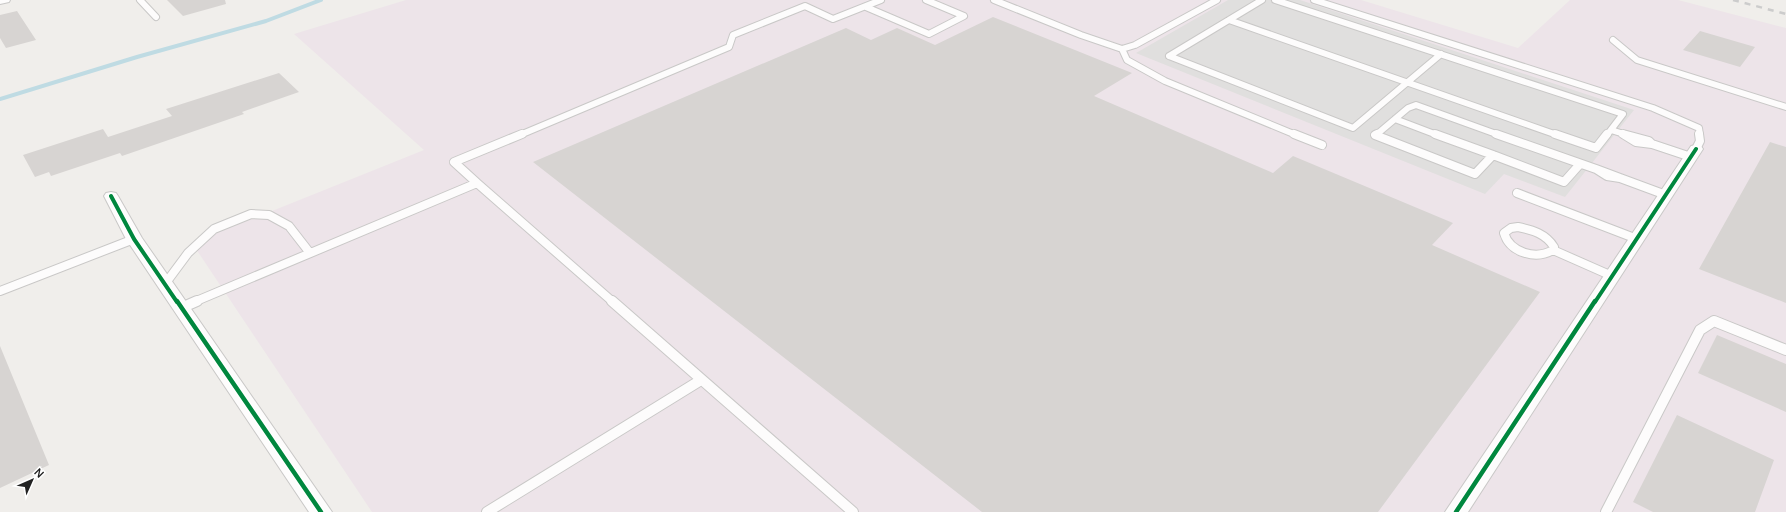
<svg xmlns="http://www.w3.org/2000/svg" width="1786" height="512" font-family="Manrope,sans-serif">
	<rect width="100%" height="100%" fill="#f0eeeb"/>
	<path fill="#ede4e9" d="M406,0H1361L1518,48L1570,0H1678L1786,28V512H372L192,243L424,150L294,34Z"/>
	<path fill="#e0dfde" d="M1228,0H1300L1634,110L1565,197L1504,174L1485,194L1136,53Z"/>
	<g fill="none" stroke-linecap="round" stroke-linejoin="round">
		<path stroke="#bfdbe3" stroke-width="4" d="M0,99L137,57L266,21L321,0"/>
	</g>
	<path fill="#d7d4d2" d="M167,0H225L226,4L183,16Z
		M17,11L36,40L6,48L0,38V15Z
		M993,17L1132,73L1094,96L1273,173L1293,156L1453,223L1432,245L1540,292L1378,512H982L533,162L846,28L871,40L897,28L935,45Z
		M1700,31L1755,47L1740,67L1683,50Z
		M279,73L299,92L242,112L244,114L122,156L120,153L51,176L49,172L35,177L23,155L103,129L108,137L172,116L166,109Z
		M1770,142L1786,147V303L1699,269Z
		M1717,335L1786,364V412L1698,373Z
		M0,346L49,465L0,488Z
		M1677,415L1774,460L1755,512H1653L1633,502Z"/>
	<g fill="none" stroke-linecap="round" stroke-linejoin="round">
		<defs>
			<path id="service-far2" d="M140,0L156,17
				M994,0L1081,35L1122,49L1135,45L1217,0
				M1275,0L1623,114L1607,135
				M1314,0L1653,108L1699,128L1700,135
				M866,7L929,34L964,16L926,0
				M1229,20L1557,135
				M1613,40L1637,60L1786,107
				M1122,49L1127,60L1165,81L1296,135
				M1169,56L1353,128L1441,54
				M1169,56L1262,0
				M1395,119L1437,135
				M1611,130L1627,135
				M520,135L729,47L733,35L805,6L833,19L881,0
				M1376,135L1408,108L1416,105L1499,135"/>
			<path id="service-far1" d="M1294,134L1322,145
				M1377,134L1375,135L1475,174L1493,155L1435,134
				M1496,134L1596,169
				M1555,134L1596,148L1607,134
				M1623,134L1636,142L1652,144L1649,141L1623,134
				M1652,144L1691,157
				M1696,149L1700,141L1699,134
				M1493,155L1564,182L1580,164
				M1596,169L1620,178L1607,176Z
				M1620,178L1666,195
				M477,183L454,162L522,134
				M1517,193L1637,239
				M1518,227C1533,230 1546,234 1554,247L1553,250C1536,260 1510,253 1504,233L1511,228Z
				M1553,250L1612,276
				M165,284L188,253L214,229L251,214L269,215L289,226L310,253
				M0,291L134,239
				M194,302L477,183L613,302"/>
			<path id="service" d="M612,301L853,512
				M181,308L197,301
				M487,512L701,380
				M1606,512L1700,330L1714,321L1786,350"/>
			<path id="minor" d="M0,0H10L9,2L0,4Z
				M1696,145L1701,146L1703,149L1468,512H1445L1689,149L1691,146Z
				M111,192L116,193L118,196L142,238L332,512H309L126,239L104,196L106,193Z"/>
		</defs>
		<use href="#service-far2" stroke="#c9c8c7" stroke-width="8"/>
		<use href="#service-far1" stroke="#c9c8c7" stroke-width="10"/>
		<use href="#service" stroke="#c9c8c7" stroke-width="12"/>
		<use href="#minor" stroke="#c9c8c7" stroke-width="2"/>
		<use href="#service-far2" stroke="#fdfcfc" stroke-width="6"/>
		<use href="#service-far1" stroke="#fdfcfc" stroke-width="8"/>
		<use href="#service" stroke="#fdfcfc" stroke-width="10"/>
		<use href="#minor" fill="#fdfcfc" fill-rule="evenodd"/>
		<path stroke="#ccc" stroke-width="2.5" stroke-dasharray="6 6" stroke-linecap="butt" d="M1733,0L1786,14"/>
		<defs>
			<path id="cycleway-far1" d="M111,196L134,239L177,302
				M1595,302L1696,149"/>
			<path id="cycleway" d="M177,301L321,512
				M1456,512L1595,301"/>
		</defs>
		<use href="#cycleway-far1" stroke="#fff" stroke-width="6"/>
		<use href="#cycleway" stroke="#fff" stroke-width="7"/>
		<use href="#cycleway-far1" stroke="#00873e" stroke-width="4"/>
		<use href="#cycleway" stroke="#00873e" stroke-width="4.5"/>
	</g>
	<g transform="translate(32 480) rotate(45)" stroke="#ffffff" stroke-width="3" paint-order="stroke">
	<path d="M0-3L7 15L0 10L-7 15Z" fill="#222222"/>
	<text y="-6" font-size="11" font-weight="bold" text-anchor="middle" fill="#222222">N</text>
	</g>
</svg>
